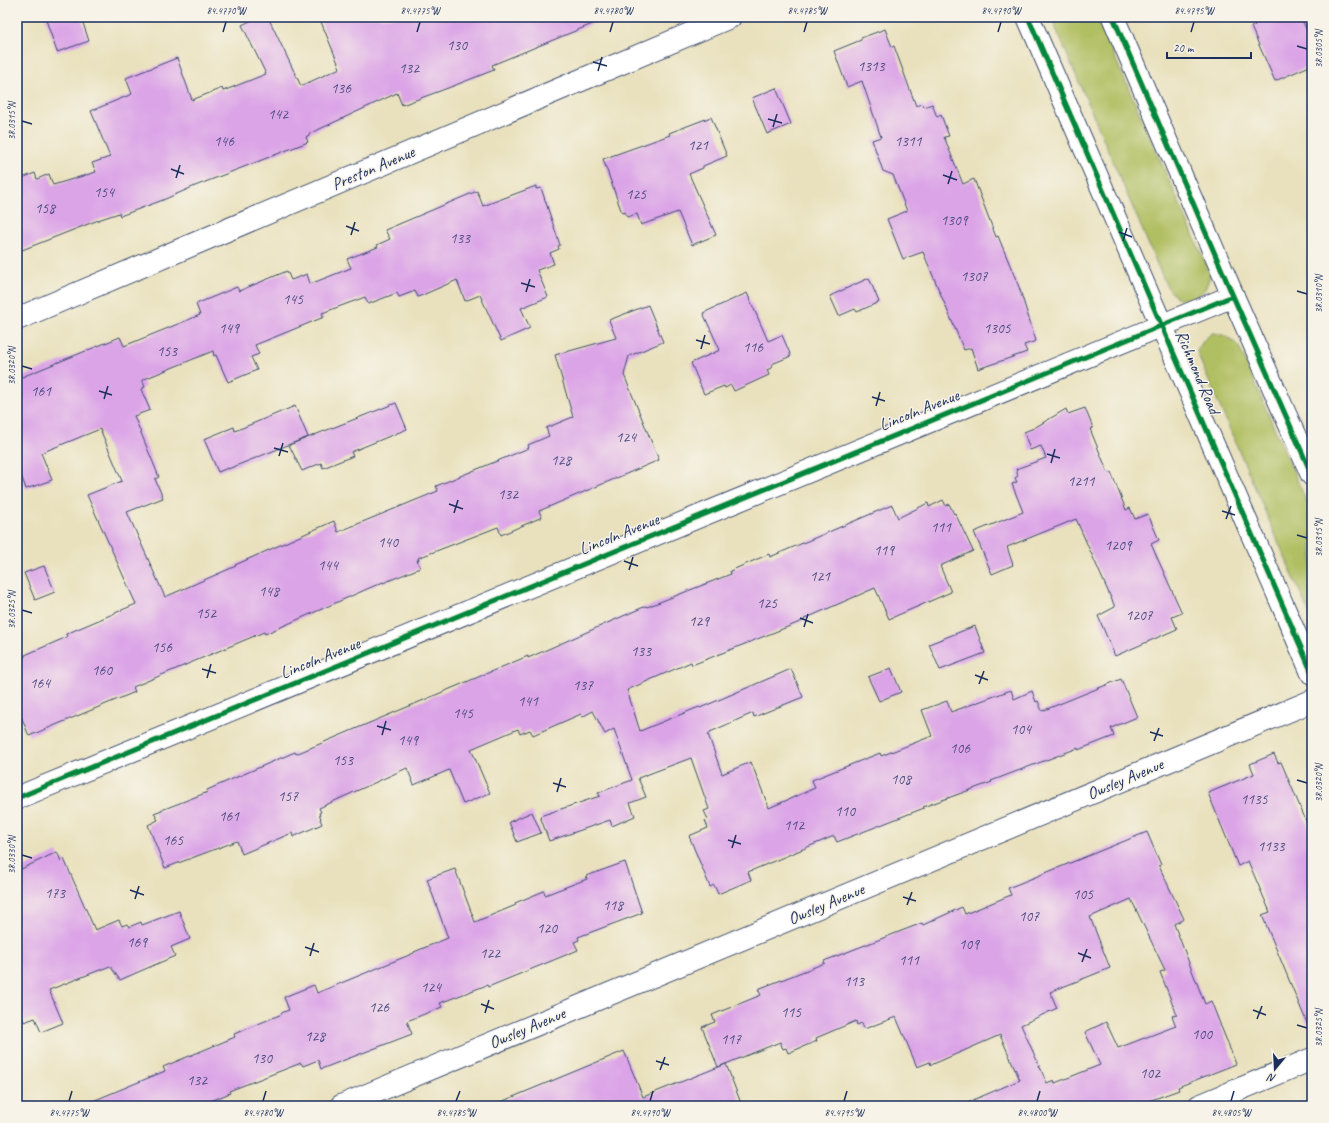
<svg xmlns="http://www.w3.org/2000/svg" width="1329" height="1123" font-family="Caveat,sans-serif">
	<rect width="100%" height="100%" fill="#f7f3e8"/>
	<filter id="ink" filterUnits="userSpaceOnUse"><feTurbulence type="fractalNoise" baseFrequency=".025" numOctaves="2"/><feDisplacementMap in="SourceGraphic" scale="8" xChannelSelector="R" yChannelSelector="G"/><feConvolveMatrix kernelMatrix="1 2 1 2 8 2 1 2 1" color-interpolation-filters="sRGB"/></filter>
	<filter id="wash" filterUnits="userSpaceOnUse"><feTurbulence type="fractalNoise" baseFrequency=".012" numOctaves="4" result="noise"/><feDisplacementMap in="SourceGraphic" scale="16" xChannelSelector="R" yChannelSelector="G"/><feGaussianBlur stdDeviation="0.9" result="paint"/><feColorMatrix in="noise" values="0 0 0 0 0 0 0 0 0 0 0 0 0 0 0 0 0 1.4 0 .05"/><feComposite in="paint" operator="in"/></filter>
	<g filter="url(#wash)">
		<rect width="100%" height="100%" fill="#e9e1bd"/>
		<path fill="#b0bf62" stroke="#667760" d="M1051,17H1097L1210,273C1208,286 1203,297 1188,299C1185,300 1179,299 1176,297C1173,294 1169,289 1166,285Z
			M1212,333C1224,334 1231,338 1239,347L1312,514V620L1202,365L1197,351L1203,341Z"/>
		<g id="blocks">
			<path fill="#dba4e7" fill-rule="evenodd" d="M45,17H81L89,41L57,52Z
				M258,17H268L301,86L340,68L319,17L607,18L492,65L494,70L448,88L402,105L397,93L309,134V135L306,137L308,142L195,186L163,200L120,216L119,213L101,219L17,252V180L35,173L37,179L49,174L53,185L96,172L92,163L110,157L91,111L132,94L126,78L177,58L192,100L222,88L223,91L266,74L242,25Z
				M1252,17H1301L1312,43V65L1275,81L1251,27L1255,25Z
				M885,29L892,47L894,46L916,106L923,104L924,107L932,104L937,117L941,115L949,136L944,137L963,184L974,179L996,237L998,236L1019,287L1036,341L1024,345L1027,352L978,369L971,348L964,350L923,252L903,259L887,219L907,211L893,175L883,171L872,140L881,137L862,81L847,87L834,51L861,40V38Z
				M776,88L791,124L767,134L752,98Z
				M711,117L727,156L703,166V168L689,174L716,235L692,245L678,212L641,225L637,214L627,217L625,212L622,213L603,159L670,135L669,133Z
				M536,186V189L541,188L560,245L558,246L559,249L550,253L554,264L537,270L548,297L521,308L530,328L501,341L480,295L465,301L457,280L418,297L415,291L399,297L397,293L368,304L365,297L322,313L324,317L255,345L259,354L251,357L257,370L228,382L216,355L214,356L213,351L142,380L145,387L141,389L150,410L134,416L159,477L155,479L163,498L127,512L165,597L236,566L235,565L334,521L338,532L438,491L436,486L529,448L528,445L549,436L546,428L573,417L555,355L616,338L609,320L648,305L663,342L629,356L624,375L659,460L539,511L542,517L501,535L498,527L418,558L419,560H417L420,568L383,583V582L265,634L264,632L133,687L135,692L29,736L17,706V660L25,657V655L67,637L66,634L136,604L87,495L122,481L100,429L41,453L52,480L26,489L17,464V379L120,337L124,346L200,315L196,304L237,287L239,291L287,271L291,280L307,274L310,284L351,268L347,259L378,247L377,245L390,239L385,230L477,191L483,206Z
				M869,278L879,302L857,312L855,309L839,316L830,296Z
				M747,293L768,341L782,335L791,356L772,364L773,367L767,370L769,375L734,391L731,385L725,388L724,386L704,394L691,363L720,350L703,313Z
				M396,403L407,429L351,452L353,456L323,468L321,463L302,471L289,445Z
				M295,406L308,437L228,469V468L218,472L204,439L234,427L235,431Z
				M1085,408L1093,428L1090,429L1108,473L1111,472L1126,510L1130,508L1135,519L1148,514L1159,540L1151,544L1182,613L1172,617L1177,629L1115,656L1098,616L1115,607L1076,519L1007,547L1013,565L992,574L974,532L1023,512L1012,484L1017,482L1015,478L1018,476L1016,469L1046,458L1041,446L1030,450L1024,432L1034,428L1066,409L1068,414Z
				M943,500L946,506L949,504L954,514L955,513L973,551L940,566L951,592L889,619L875,588L804,619L805,620L692,665L691,662L627,690L640,731L699,707L700,708L791,669L803,697L754,717L753,713L710,732V733L708,734L722,774L751,762L769,808L815,788L812,780L880,753L881,756L932,736L922,710L947,701L951,712L1011,690L1014,699L1032,691L1036,702L1038,701L1042,711L1121,679L1137,717L1111,728L1114,736L1078,750V748L991,781L992,782L923,807L924,808L837,842L834,836L748,872L751,880L718,894L714,885L710,887L689,836L708,828L705,820L708,819L704,811L709,809L691,758L638,778L646,797L630,803L635,816L612,826L610,820L549,841L540,816L600,796L598,793L632,780L614,729L605,734L593,711L582,717L581,714L533,735L530,730L520,734L518,729L471,749L490,793L463,804L449,770L414,785L407,768L319,808L321,812L319,813L321,819H320L322,824L293,837L292,833L242,854L237,841L165,868L148,825L158,820L154,813L208,792L207,790L295,752L296,754L528,656V658L646,606L647,607L731,574L730,571L769,554L770,557L892,505L898,518L928,503L929,507Z
				M44,566L55,592L35,600L24,573Z
				M975,626L985,653L940,670L929,644Z
				M891,668L901,692L879,701L868,677Z
				M1274,754L1278,763L1281,762L1312,835V1035L1262,915L1270,912L1248,861L1238,866L1208,793L1254,774L1250,764Z
				M532,812L541,833L517,842L509,822Z
				M1147,832L1161,865L1159,866L1184,919L1174,924L1205,1004L1211,1001L1236,1064L1178,1087L1179,1090L1135,1106H959L1020,1080L1000,1035L931,1065L930,1062L917,1067L896,1017L864,1029L862,1023L857,1025L856,1021L816,1038L817,1041L788,1053L786,1048L783,1049L780,1042L718,1067L702,1027L715,1022L712,1015L761,995L758,989L825,963L824,961L922,923L923,925L962,907L965,914L1011,895L1008,888ZM1131,899L1165,970L1160,972L1177,1015L1172,1016L1176,1026L1118,1048L1106,1022L1085,1032L1100,1065L1055,1083L1054,1080L1047,1083L1021,1025L1057,1008L1050,992L1110,968L1090,917Z
				M57,852L61,861L64,859L95,930L119,920L122,926L127,924L129,927L141,922L142,925L179,911L190,939L171,947L175,956L120,980L110,966L49,990L63,1023L41,1032L35,1018L24,1022L22,1016L17,1018V871Z
				M625,862L642,913L578,937L579,940L574,942L578,950L488,987L487,985L440,1003L442,1007L407,1021L412,1034L321,1069L318,1060L303,1066L301,1063L229,1091L230,1093L199,1106H81L165,1071L163,1067L235,1037L234,1034L282,1014L281,1013L289,1010L284,997L314,985L317,993L414,953V952L448,938L427,879L455,869L475,922L516,905L515,903L544,891L545,895L587,879L586,876Z
				M624,1051L643,1097L726,1064L742,1106H491Z"/>
		</g>
	</g>
	<g filter="url(#ink)">
		<use href="#blocks" fill-opacity="0" stroke="#3a4a6c" stroke-width="1"/>
		<g fill="none" stroke-linecap="round" stroke-linejoin="round">
			<defs>
				<path id="minor" d="M17,319L730,17
					M17,798L1233,296
					M341,1106L1312,701
					M1199,1106L1312,1059"/>
				<path id="primary" d="M1028,17L1312,673
					M1113,17L1233,296L1312,475"/>
			</defs>
			<use href="#minor" stroke="#3a4a6c" stroke-width="24"/>
			<use href="#primary" stroke="#3a4a6c" stroke-width="24"/>
			<use href="#minor" stroke="#fff" stroke-width="22"/>
			<use href="#primary" stroke="#fff" stroke-width="22"/>
			<defs>
				<path id="cycleway" d="M1028,17L1312,673
					M1113,17L1233,296L1312,475
					M17,798L1233,296"/>
			</defs>
			<use href="#cycleway" stroke="#f7f3e8" stroke-width="8"/>
			<use href="#cycleway" stroke="#00873e" stroke-width="5"/>
		</g>
	</g>
	<path fill="none" stroke="#1b2f5e" stroke-width="1.5" d="M223,32L226,22M417,32L420,22M610,32L613,22M804,32L807,22M998,32L1001,22M1191,32L1194,22M1297,46L1307,49M593,62L607,66M598,71L602,57M768,119L782,123M22,121L32,124M773,127L777,114M171,169L184,174M943,175L957,180M176,178L180,165M948,184L952,171M346,226L359,231M1119,232L1132,237M351,235L355,222M1123,241L1127,228M521,283L535,287M1297,291L1307,294M526,292L530,279M696,340L710,344M701,349L705,335M22,366L32,369M99,391L112,395M872,397L885,401M104,399L108,386M876,406L880,392M274,448L288,452M1047,454L1060,458M279,456L283,443M1051,463L1055,449M449,504L463,509M1222,511L1235,515M454,513L458,500M1226,519L1231,506M1297,535L1307,538M624,561L638,566M629,570L633,557M22,610L32,613M800,618L813,623M804,627L808,614M202,669L216,673M975,675L988,680M207,678L211,664M979,684L984,671M377,726L391,730M1150,732L1163,736M382,735L386,721M1154,741L1159,728M1297,780L1307,783M553,783L566,787M557,792L561,778M728,840L741,844M732,848L736,835M22,855L32,858M130,890L144,895M903,897L916,901M135,899L139,886M907,905L912,892M305,947L319,952M1078,953L1091,958M310,956L314,943M1082,962L1087,949M481,1004L494,1009M1253,1010L1266,1015M485,1013L489,1000M1257,1019L1262,1006M1297,1025L1307,1028M656,1061L669,1065M660,1070L665,1057M69,1101L72,1091M263,1101L266,1091M456,1101L460,1091M650,1101L653,1091M844,1101L847,1091M1037,1101L1040,1091M1231,1101L1234,1091"/>
	<g text-anchor="middle" dominant-baseline="central" stroke-width="3" stroke-linejoin="round" paint-order="stroke">
		<g font-size="15" fill="#4b4c80">
			<text x="457" y="45">130</text>
			<text x="871" y="66">1313</text>
			<text x="409" y="68">132</text>
			<text x="341" y="88">136</text>
			<text x="278" y="114">142</text>
			<text x="224" y="141">146</text>
			<text x="908" y="141">1311</text>
			<text x="698" y="145">121</text>
			<text x="104" y="192">154</text>
			<text x="636" y="194">125</text>
			<text x="45" y="208">158</text>
			<text x="954" y="220">1309</text>
			<text x="460" y="238">133</text>
			<text x="974" y="276">1307</text>
			<text x="293" y="299">145</text>
			<text x="229" y="328">149</text>
			<text x="997" y="328">1305</text>
			<text x="753" y="347">116</text>
			<text x="167" y="351">153</text>
			<text x="41" y="391">161</text>
			<text x="626" y="437">124</text>
			<text x="561" y="460">128</text>
			<text x="1081" y="481">1211</text>
			<text x="508" y="494">132</text>
			<text x="941" y="527">111</text>
			<text x="388" y="542">140</text>
			<text x="1118" y="545">1209</text>
			<text x="884" y="550">119</text>
			<text x="328" y="565">144</text>
			<text x="820" y="576">121</text>
			<text x="269" y="591">148</text>
			<text x="767" y="603">125</text>
			<text x="206" y="613">152</text>
			<text x="1139" y="615">1207</text>
			<text x="699" y="621">129</text>
			<text x="162" y="647">156</text>
			<text x="641" y="651">133</text>
			<text x="102" y="670">160</text>
			<text x="40" y="683">164</text>
			<text x="583" y="685">137</text>
			<text x="528" y="701">141</text>
			<text x="463" y="713">145</text>
			<text x="1021" y="729">104</text>
			<text x="408" y="740">149</text>
			<text x="960" y="748">106</text>
			<text x="343" y="760">153</text>
			<text x="901" y="779">108</text>
			<text x="288" y="796">157</text>
			<text x="1254" y="799">1135</text>
			<text x="845" y="811">110</text>
			<text x="229" y="816">161</text>
			<text x="794" y="825">112</text>
			<text x="173" y="840">165</text>
			<text x="1271" y="846">1133</text>
			<text x="55" y="893">173</text>
			<text x="1083" y="894">105</text>
			<text x="613" y="905">118</text>
			<text x="1029" y="916">107</text>
			<text x="547" y="928">120</text>
			<text x="137" y="942">169</text>
			<text x="969" y="944">109</text>
			<text x="490" y="953">122</text>
			<text x="909" y="960">111</text>
			<text x="854" y="981">113</text>
			<text x="431" y="987">124</text>
			<text x="379" y="1007">126</text>
			<text x="791" y="1012">115</text>
			<text x="1202" y="1034">100</text>
			<text x="315" y="1036">128</text>
			<text x="731" y="1039">117</text>
			<text x="262" y="1058">130</text>
			<text x="1150" y="1073">102</text>
			<text x="197" y="1080">132</text>
		</g>
		<g font-size="17" fill="#1b2f5e" stroke="#f7f3e8">
			<text transform="translate(373 168) rotate(-23)">Preston Avenue</text>
			<text transform="translate(1198 372) rotate(67)">Richmond Road</text>
			<text transform="translate(919 410) rotate(-22)">Lincoln Avenue</text>
			<text transform="translate(619 534) rotate(-22)">Lincoln Avenue</text>
			<text transform="translate(320 658) rotate(-22)">Lincoln Avenue</text>
			<text transform="translate(1125 779) rotate(-23)">Owsley Avenue</text>
			<text transform="translate(826 904) rotate(-23)">Owsley Avenue</text>
			<text transform="translate(527 1028) rotate(-23)">Owsley Avenue</text>
		</g>
	</g>
	<rect width="1329" height="1123" fill="none" stroke="#f7f3e8" stroke-width="44"/>
	<g transform="translate(1275 1069) rotate(198)" stroke="#f7f3e8" stroke-width="3" paint-order="stroke">
	<path d="M0-3L7 15L0 10L-7 15Z" fill="#1b2f5e"/>
	<text y="-6" font-size="11" font-weight="bold" text-anchor="middle" fill="#1b2f5e">N</text>
	</g>
	<path d="M1167 52v6h84v-6" fill="none" stroke="#1b2f5e" stroke-width="2"/>
	<text x="1173" y="52" font-size="12" fill="#1b2f5e" stroke="#f7f3e8" stroke-width="3" paint-order="stroke">20 m</text>
	<rect x="22" y="22" width="1285" height="1079" fill="none" stroke="#1b2f5e" stroke-width="1.5"/>
	<g font-size="10" text-anchor="middle" fill="#1b2f5e">
		<text x="226" y="14">84.4770°W</text>
		<text x="420" y="14">84.4775°W</text>
		<text x="613" y="14">84.4780°W</text>
		<text x="807" y="14">84.4785°W</text>
		<text x="1001" y="14">84.4790°W</text>
		<text x="1194" y="14">84.4795°W</text>
		<text transform="translate(1318 49) rotate(-90)" y="4">38.0305°N</text>
		<text transform="translate(11 121) rotate(-90)" y="4">38.0315°N</text>
		<text transform="translate(1318 294) rotate(-90)" y="4">38.0310°N</text>
		<text transform="translate(11 366) rotate(-90)" y="4">38.0320°N</text>
		<text transform="translate(1318 538) rotate(-90)" y="4">38.0315°N</text>
		<text transform="translate(11 610) rotate(-90)" y="4">38.0325°N</text>
		<text transform="translate(1318 783) rotate(-90)" y="4">38.0320°N</text>
		<text transform="translate(11 855) rotate(-90)" y="4">38.0330°N</text>
		<text transform="translate(1318 1028) rotate(-90)" y="4">38.0325°N</text>
		<text x="69" y="1116">84.4775°W</text>
		<text x="263" y="1116">84.4780°W</text>
		<text x="456" y="1116">84.4785°W</text>
		<text x="650" y="1116">84.4790°W</text>
		<text x="844" y="1116">84.4795°W</text>
		<text x="1037" y="1116">84.4800°W</text>
		<text x="1231" y="1116">84.4805°W</text>
	</g>
</svg>
